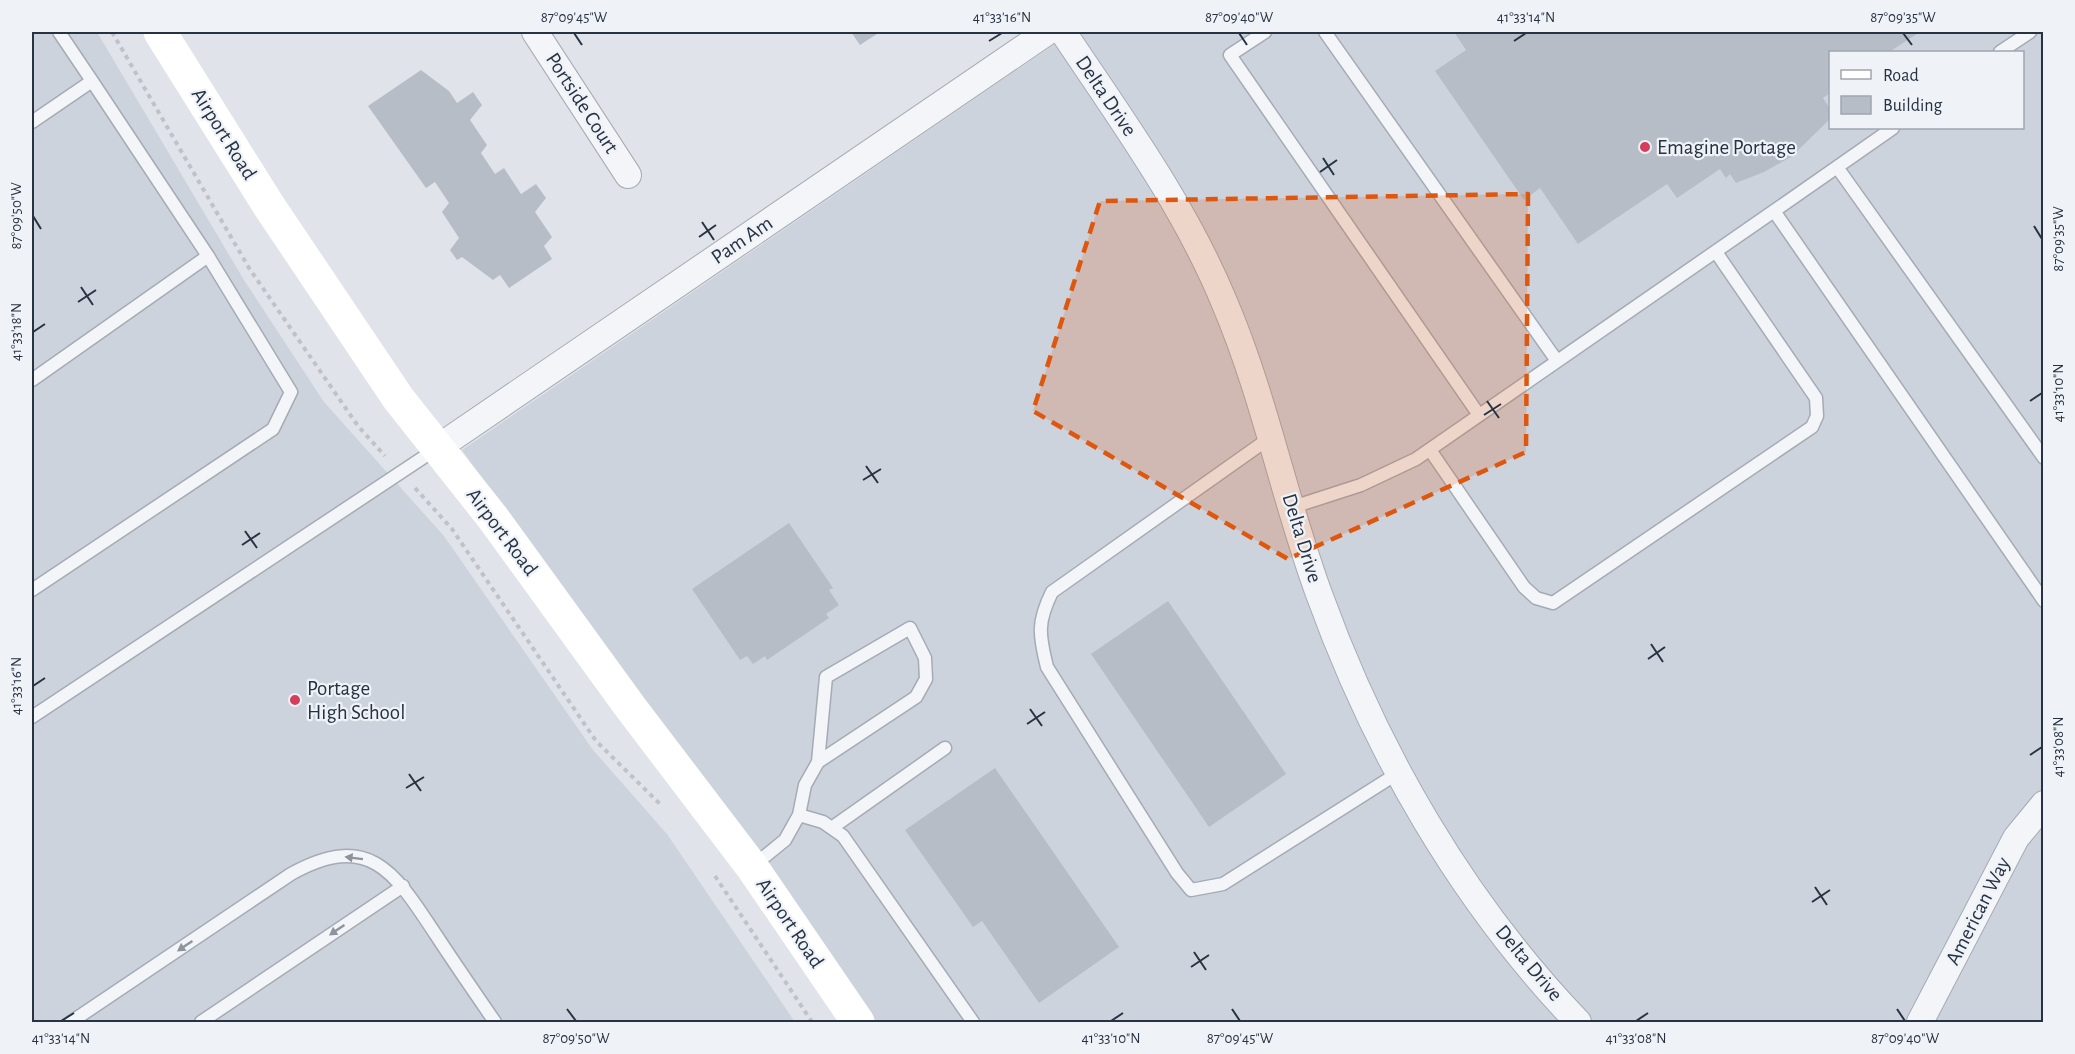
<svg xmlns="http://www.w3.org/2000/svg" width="2075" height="1054" font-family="'Alegreya Sans',sans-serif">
	<rect width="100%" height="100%" fill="#e0e4ea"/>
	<path fill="#cdd3dc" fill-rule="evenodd" d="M32,32H97L244,280L324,402L444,536L593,750L667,834L795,1022H32Z
		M1072,32H2043V1022H866L462,450ZM1830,52H2022V128H1830Z"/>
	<path fill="#b6bdc7" d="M851,32H880L860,45Z
		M1454,32H1920L1889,52H1830V93L1823,98L1830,109V119L1791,157L1764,172L1736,183L1730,174L1726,178L1720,169L1677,198L1667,184L1578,244L1540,188L1524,200L1435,71L1466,50Z
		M421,70L449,91L457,103L473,92L482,105L470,120L487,145L481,153L495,174L504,168L521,194L536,184L546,198L535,212L552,237L544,246L552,259L509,288L500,275L493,280L462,257L457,260L450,250L459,238L442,212L449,203L435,182L426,188L368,106Z
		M789,523L833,588L829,590L839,605L826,614L829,618L767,660L765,656L753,664L747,656L740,660L692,589Z
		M1168,601L1286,774L1209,827L1091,654Z
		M995,768L1119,947L1039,1003L982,921L973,927L905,830Z"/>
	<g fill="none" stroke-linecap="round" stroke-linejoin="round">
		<defs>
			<path id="service" d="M1265,32L1230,55L1479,415
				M1325,32L1557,361
				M2000,52L2030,32
				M92,81L208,256
				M32,122L92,81L59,32
				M1893,128L1774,211L2044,601
				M1837,167L2044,458
				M32,380L208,256L291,392L273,429L32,590
				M1271,437L1052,592C1037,622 1039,635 1047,667L1177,873L1191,890L1223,884L1398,773
				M1430,450L1524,587L1536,598L1553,603L1812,427L1817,416L1816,398L1716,252
				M1293,507L1361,485L1416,459L1774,211
				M32,717L436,449
				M799,815L823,822L843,836L973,1022
				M833,827L945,748
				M753,866L785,840L799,815L805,785L818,762L826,677L910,628L925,658L926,679L916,697L818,762
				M71,1022L291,874C370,830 395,873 436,935C455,964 475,993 495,1022
				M201,1022L403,886"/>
			<path id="minor" d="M535,32L628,175
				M1063,32C1121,119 1185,206 1225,304C1265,398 1284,499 1319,594C1376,752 1462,901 1578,1022
				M436,449L1047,32
				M1920,1022L2016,838L2044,804"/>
		</defs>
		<use href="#service" stroke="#a5abb4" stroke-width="15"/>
		<use href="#minor" stroke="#a5abb4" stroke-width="28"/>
		<path stroke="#bec2c9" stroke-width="4" stroke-dasharray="4.5 4.5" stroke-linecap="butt" d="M112,32L249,268L358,426L385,456
			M415,488L452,529L596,741L662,806
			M715,876L812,1022"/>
		<use href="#service" stroke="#f3f5f8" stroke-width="12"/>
		<use href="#minor" stroke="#f3f5f8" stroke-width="26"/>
		<path stroke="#fff" stroke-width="33" d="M160,32L269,206L398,398L493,518L631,708L752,867L858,1022"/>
	</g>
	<defs><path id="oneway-solid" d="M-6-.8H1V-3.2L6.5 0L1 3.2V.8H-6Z" transform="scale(1.5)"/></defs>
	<g fill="#8d949d">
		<use href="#oneway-solid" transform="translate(354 858) rotate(-173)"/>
		<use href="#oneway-solid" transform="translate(337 930) rotate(146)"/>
		<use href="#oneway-solid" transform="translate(185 946) rotate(146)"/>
	</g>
	<path fill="#de570f" fill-opacity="0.2" stroke="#de570f" stroke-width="4.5" stroke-dasharray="12 8" stroke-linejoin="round" d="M1528,194L1526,452L1288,559L1033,411L1100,201Z"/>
	<path fill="none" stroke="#273242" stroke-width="2" d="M574,33L582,45M1239,33L1247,45M1903,33L1912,45M989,41L1002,33M1514,41L1526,33M1323,158L1334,175M1320,172L1337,160M33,216L41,229M702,222L714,240M2034,226L2042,239M699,237L716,225M81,287L93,305M78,302L96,290M33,332L45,324M1487,401L1499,418M2030,401L2042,393M1484,415L1501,404M866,466L878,483M863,480L881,469M245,531L257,548M242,545L260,533M1651,644L1663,662M1648,659L1665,647M33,686L45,678M1030,709L1042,726M1027,724L1045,712M2030,755L2042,747M409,774L421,791M406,788L424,777M1815,887L1827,905M1812,902L1830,890M1194,952L1206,970M1191,967L1209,955M567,1009L576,1021M1232,1009L1240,1021M1897,1009L1905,1021M61,1021L74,1013M1111,1021L1123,1013M1636,1021L1648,1013"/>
	<g fill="#d63d5c" stroke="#eff3f7" stroke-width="2">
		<circle cx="1645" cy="147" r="6"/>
		<circle cx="295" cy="700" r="6"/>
	</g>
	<g text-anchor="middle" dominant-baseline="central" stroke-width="4.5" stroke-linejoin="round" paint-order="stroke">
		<g font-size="21" fill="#273242" stroke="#eff3f7">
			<text transform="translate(1106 96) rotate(56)">Delta Drive</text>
			<text transform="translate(582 103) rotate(57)">Portside Court</text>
			<text transform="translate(224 134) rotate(58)">Airport Road</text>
			<text transform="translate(742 240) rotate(-34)">Pam Am</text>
			<text transform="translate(502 532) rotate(53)">Airport Road</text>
			<text transform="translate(1302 538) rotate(73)">Delta Drive</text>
			<text transform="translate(1978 911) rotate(-63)">American Way</text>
			<text transform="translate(790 923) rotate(56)">Airport Road</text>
			<text transform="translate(1529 963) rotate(50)">Delta Drive</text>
		</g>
		<g font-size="21" fill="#273242" stroke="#eff3f7" text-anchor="start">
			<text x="1657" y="147">Emagine Portage</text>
			<text x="307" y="688">Portage<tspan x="307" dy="24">High School</tspan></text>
		</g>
	</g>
	<rect width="2075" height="1054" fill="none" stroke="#eff3f7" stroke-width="66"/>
	<rect x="1829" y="51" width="195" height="78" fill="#eff3f7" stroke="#9fa6af" stroke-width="1.5"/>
	<rect x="1841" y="70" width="30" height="9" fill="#ffffff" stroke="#9fa6af" stroke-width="1.5"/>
	<text x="1883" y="81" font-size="18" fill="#273242">Road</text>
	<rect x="1841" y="96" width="30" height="18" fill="#b6bdc7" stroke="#9fa6af" stroke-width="1.5"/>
	<text x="1883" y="111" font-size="18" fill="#273242">Building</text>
	<rect x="33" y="33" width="2009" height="988" fill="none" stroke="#273242" stroke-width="2"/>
	<g font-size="15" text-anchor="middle" fill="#273242">
		<text x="574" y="22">87°09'45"W</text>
		<text x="1002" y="22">41°33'16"N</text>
		<text x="1239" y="22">87°09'40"W</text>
		<text x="1526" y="22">41°33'14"N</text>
		<text x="1903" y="22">87°09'35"W</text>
		<text transform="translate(16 216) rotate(-90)" y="5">87°09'50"W</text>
		<text transform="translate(2058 239) rotate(-90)" y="5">87°09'35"W</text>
		<text transform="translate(16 332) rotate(-90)" y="5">41°33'18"N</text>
		<text transform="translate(2058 393) rotate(-90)" y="5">41°33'10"N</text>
		<text transform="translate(16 686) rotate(-90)" y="5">41°33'16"N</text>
		<text transform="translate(2058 747) rotate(-90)" y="5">41°33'08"N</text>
		<text x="61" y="1043">41°33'14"N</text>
		<text x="576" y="1043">87°09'50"W</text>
		<text x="1111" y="1043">41°33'10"N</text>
		<text x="1240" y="1043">87°09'45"W</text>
		<text x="1636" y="1043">41°33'08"N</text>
		<text x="1905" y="1043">87°09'40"W</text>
	</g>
</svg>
